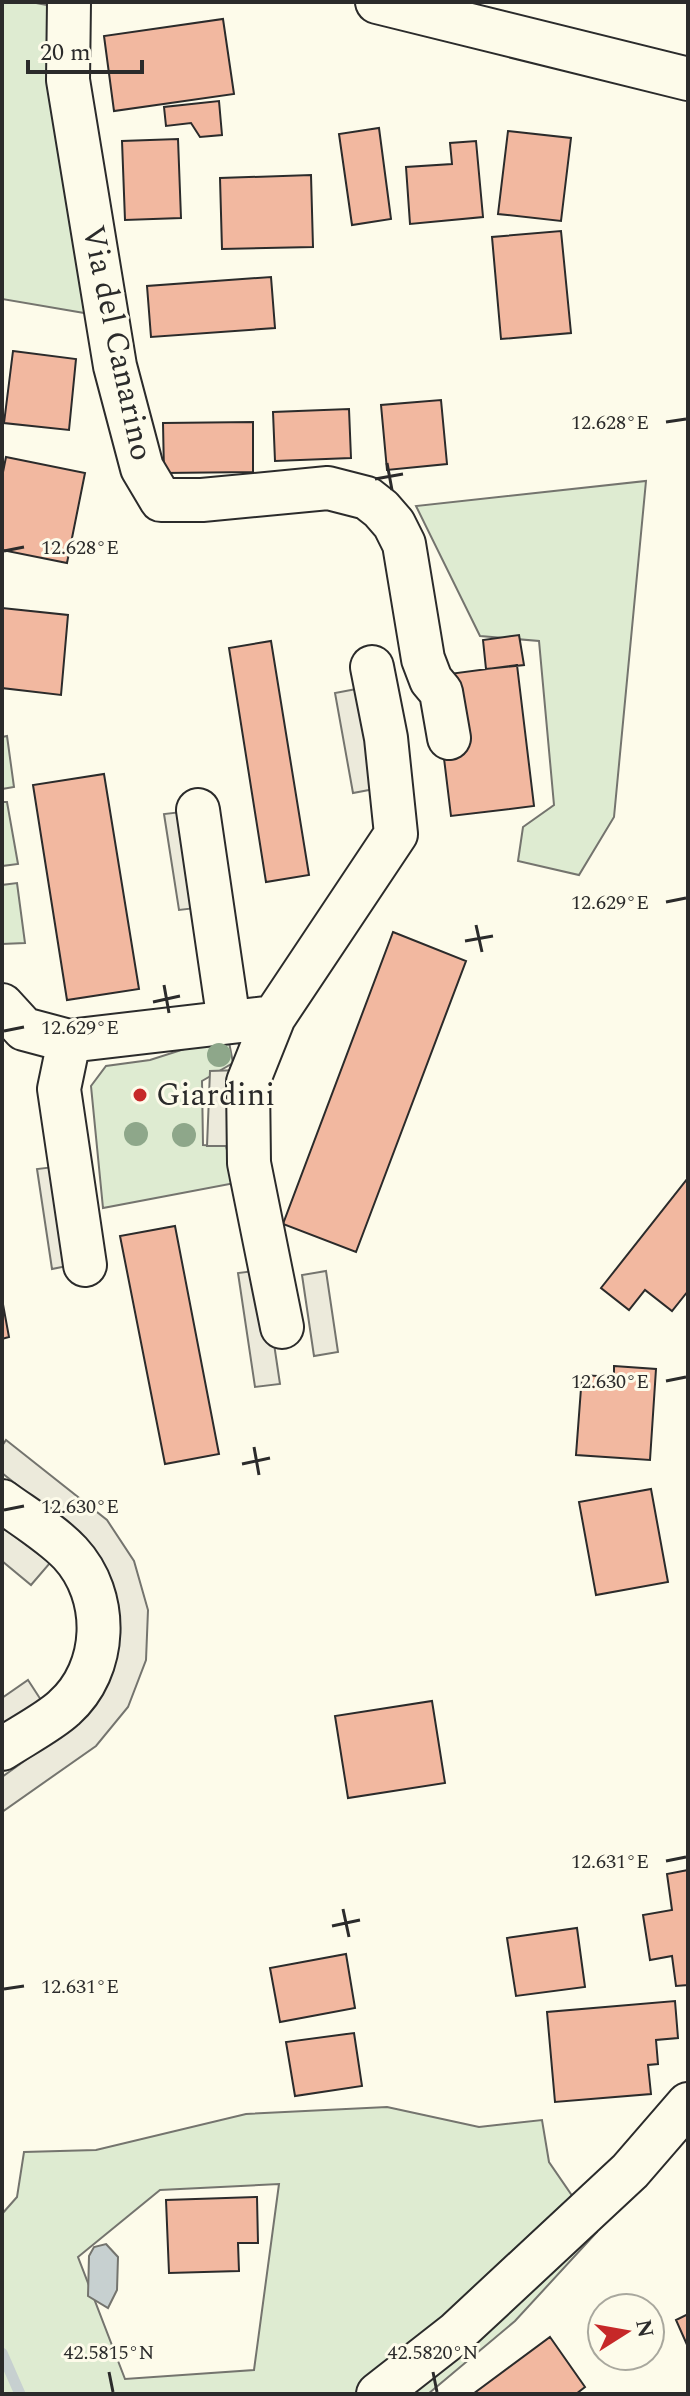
<svg xmlns="http://www.w3.org/2000/svg" width="690" height="2396" font-family="Spectral,serif">
	<rect width="100%" height="100%" fill="#fdfbea"/>
	<path fill="#deebd1" stroke="#74746e" stroke-width="2" fill-rule="evenodd" d="M2,2H31L57,7L90,314L2,299Z
		M646,481L614,817L579,875L518,861L523,827L554,805L539,641L480,636L416,506Z
		M7,736L14,787L2,789V737Z
		M2,802H7L18,864L2,866Z
		M17,883L25,943L2,944V885Z
		M229,1042L233,1063L202,1081L203,1145L226,1146L235,1183L103,1208L91,1086L106,1066L150,1060L200,1044Z
		M387,2107L479,2127L542,2120L549,2162L597,2232L515,2321L428,2394H2V2214L17,2197L24,2152L96,2150L246,2114ZM279,2184L254,2370L125,2379L78,2257L160,2190Z"/>
	<path fill="#eceadb" stroke="#74746e" stroke-width="2" d="M367,687L385,787L353,793L335,693Z
		M190,811L205,907L179,910L164,814Z
		M240,1070L233,1146H207L210,1071Z
		M62,1166L77,1264L52,1269L37,1169Z
		M263,1270L280,1384L255,1387L238,1273Z
		M326,1271L338,1352L314,1356L302,1275Z
		M6,1440L107,1520L134,1561L148,1610L146,1660L128,1707L96,1746L2,1812V1777L76,1724L103,1692L117,1654L119,1613L108,1574L85,1539L2,1473V1446Z
		M2,1527L50,1563L31,1585L2,1561Z
		M28,1680L41,1700L2,1732V1698Z"/>
	<path fill="#c7d0d0" stroke="#74746e" stroke-width="2" d="M106,2244L118,2257L117,2290L108,2308L88,2296L89,2256L94,2247Z"/>
	<g fill="none" stroke-linecap="round" stroke-linejoin="round">
		<path stroke="#c7d0d0" stroke-width="11" d="M2,2353L20,2394"/>
	</g>
	<path fill="#f2b8a0" stroke="#2b2b2b" stroke-width="2" d="M223,19L234,94L114,111L104,36Z
		M219,101L222,135L200,137L191,123L166,126L164,107Z
		M379,128L391,219L352,225L339,134Z
		M508,131L571,138L561,221L498,214Z
		M178,139L181,218L125,220L122,141Z
		M476,141L483,217L410,224L406,167L452,164L450,143Z
		M311,175L313,247L222,249L220,178Z
		M561,231L571,333L501,339L492,237Z
		M271,277L275,328L151,337L147,286Z
		M13,351L76,359L69,430L4,423Z
		M441,400L447,464L387,470L381,405Z
		M349,409L351,458L275,461L273,412Z
		M253,422V472L164,473L163,423Z
		M6,457L85,473L67,563L2,550V477Z
		M2,608L68,615L61,695L2,688Z
		M519,635L524,665L486,669L483,640Z
		M271,641L309,875L266,882L229,648Z
		M517,665L534,806L451,816L434,676Z
		M104,774L139,989L67,1000L33,785Z
		M393,932L466,961L356,1252L283,1224Z
		M688,1178V1291L672,1311L645,1290L629,1310L601,1288Z
		M175,1226L219,1454L165,1464L120,1236Z
		M2,1299L9,1337L2,1339Z
		M614,1366L656,1369L650,1460L576,1455L582,1375L614,1377Z
		M651,1489L668,1582L596,1595L579,1502Z
		M432,1701L445,1783L348,1798L335,1716Z
		M688,1870V1985L676,1986L672,1956L650,1960L643,1915L672,1910L667,1874Z
		M577,1928L585,1987L516,1996L507,1938Z
		M346,1954L355,2008L280,2022L270,1968Z
		M675,2001L678,2038L656,2040L658,2064L648,2065L651,2094L555,2102L547,2012Z
		M354,2033L362,2086L295,2096L286,2042Z
		M257,2197L258,2243H238L239,2271L169,2273L166,2200Z
		M688,2314V2347L676,2320Z
		M550,2337L585,2387L576,2394H473Z"/>
	<g fill="none" stroke-linecap="round" stroke-linejoin="round">
		<defs>
			<path id="minor" d="M69,2L68,80L115,366L142,468L161,500H202L328,488L367,498L381,509L394,524L404,544L423,659L431,680L441,692L449,738
				M377,2L688,79
				M198,810L229,1022
				M2,1005L24,1029L69,1041L274,1017
				M69,1041L59,1089L85,1265
				M282,1327L249,1163L248,1082L274,1017L396,834L386,738L372,667
				M2,1501C24,1517 51,1533 70,1553C110,1596 108,1669 64,1708C49,1722 20,1737 2,1749
				M378,2394L456,2333L630,2171L688,2104"/>
		</defs>
		<use href="#minor" stroke="#2b2b2b" stroke-width="46"/>
		<use href="#minor" stroke="#fdfbea" stroke-width="42"/>
	</g>
	<g fill="#8ea78a">
		<circle cx="219" cy="1055" r="12"/>
		<circle cx="136" cy="1134" r="12"/>
		<circle cx="184" cy="1135" r="12"/>
	</g>
	<path fill="none" stroke="#2b2b2b" stroke-width="3" d="M666,422L686,419M387,463L392,490M375,479L403,474M4,551L24,547M666,902L686,898M476,925L482,952M465,941L493,936M164,985L169,1013M153,1002L180,996M4,1031L24,1027M666,1381L686,1377M254,1447L259,1475M242,1464L270,1458M4,1510L24,1506M666,1861L686,1857M343,1909L349,1937M332,1926L360,1920M4,1989L24,1986M109,2372L113,2392M433,2372L437,2392"/>
	<circle fill="#c62828" stroke="#fdfbea" stroke-width="3" cx="140" cy="1095" r="8"/>
	<g text-anchor="middle" dominant-baseline="central" stroke-width="6" stroke-linejoin="round" paint-order="stroke">
		<g font-size="32" fill="#2b2b2b" stroke="#fdfbea">
			<text transform="translate(117 343) rotate(78)">Via del Canarino</text>
		</g>
		<g font-size="32" fill="#2b2b2b" stroke="#fdfbea" text-anchor="start">
			<text x="156" y="1095">Giardini</text>
		</g>
	</g>
	<g font-size="20" text-anchor="middle" fill="#2b2b2b" stroke="#fdfbea" stroke-width="6" stroke-linejoin="round" paint-order="stroke">
		<text x="610" y="429">12.628°E</text>
		<text x="80" y="554">12.628°E</text>
		<text x="610" y="909">12.629°E</text>
		<text x="80" y="1034">12.629°E</text>
		<text x="610" y="1388">12.630°E</text>
		<text x="80" y="1513">12.630°E</text>
		<text x="610" y="1868">12.631°E</text>
		<text x="80" y="1993">12.631°E</text>
		<text x="109" y="2359">42.5815°N</text>
		<text x="433" y="2359">42.5820°N</text>
	</g>
	<rect width="690" height="2396" fill="none" stroke="#2b2b2b" stroke-width="8"/>
	<g transform="translate(626 2332) rotate(79)"><circle r="38" fill="#fdfbea" stroke="#a9a89e" stroke-width="2"/>
	<path d="M0-6L14 30L0 20L-14 30Z" fill="#c62828"/>
	<text y="-12" font-size="22" font-weight="bold" text-anchor="middle" fill="#2b2b2b">N</text>
	</g>
	<path d="M28 60v12h114v-12" fill="none" stroke="#2b2b2b" stroke-width="4"/>
	<text x="40" y="60" font-size="24" fill="#2b2b2b" stroke="#fdfbea" stroke-width="6" paint-order="stroke">20 m</text>
</svg>
